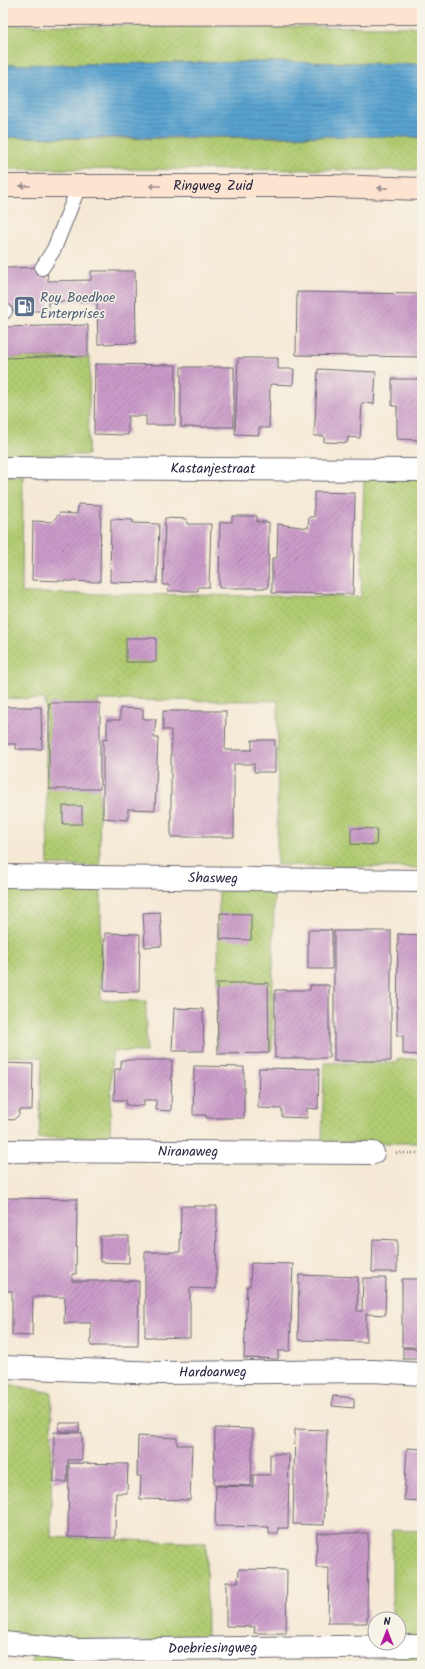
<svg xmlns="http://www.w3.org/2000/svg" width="425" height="1669" font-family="Kalam,sans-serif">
	<defs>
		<pattern id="green-dots" width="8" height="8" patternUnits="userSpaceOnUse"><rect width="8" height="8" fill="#b0cb71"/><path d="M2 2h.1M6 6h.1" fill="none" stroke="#97ae63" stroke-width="1.8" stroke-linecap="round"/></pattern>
		<pattern id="water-rules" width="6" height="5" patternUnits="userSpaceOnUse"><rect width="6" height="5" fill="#58a3d0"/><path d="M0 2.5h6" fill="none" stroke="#4884aa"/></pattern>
		<pattern id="building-hatch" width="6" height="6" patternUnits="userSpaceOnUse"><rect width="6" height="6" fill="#cb9bc9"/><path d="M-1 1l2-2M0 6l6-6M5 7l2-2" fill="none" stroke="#a47ea4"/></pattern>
	</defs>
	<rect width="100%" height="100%" fill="#f7f3e8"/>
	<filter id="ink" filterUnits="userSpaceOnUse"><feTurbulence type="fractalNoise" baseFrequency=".025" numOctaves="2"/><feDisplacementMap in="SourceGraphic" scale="8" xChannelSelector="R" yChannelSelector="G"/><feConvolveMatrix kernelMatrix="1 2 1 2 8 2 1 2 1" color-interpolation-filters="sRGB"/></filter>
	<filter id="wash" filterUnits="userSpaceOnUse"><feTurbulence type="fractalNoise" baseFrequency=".012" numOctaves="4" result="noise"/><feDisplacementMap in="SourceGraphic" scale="16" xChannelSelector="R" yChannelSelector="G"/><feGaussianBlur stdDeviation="0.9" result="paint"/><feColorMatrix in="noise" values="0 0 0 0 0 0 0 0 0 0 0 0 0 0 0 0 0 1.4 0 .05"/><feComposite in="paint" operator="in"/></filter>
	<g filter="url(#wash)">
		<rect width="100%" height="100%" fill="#f5e9d5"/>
		<path fill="url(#green-dots)" stroke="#697656" d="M3,25L422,27V64L268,62L3,65Z
			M362,136L422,137V170L3,169V137L111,139Z
			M3,357L90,358L88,455H3Z
			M23,475L22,593L361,597L364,477L422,478V868L277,865L278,701L98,700L100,866L48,865L45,699L3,698V476Z
			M3,881H101V1000L146,1001V1052L112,1051L110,1137L39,1138L42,1057L3,1056Z
			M219,887L274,888L272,1049H217Z
			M398,1059H422V1143H322L324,1063H397Z
			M3,1383L52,1393L51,1537L206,1543L207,1644L3,1636Z
			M392,1530L422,1531V1666H391L392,1643H399V1619H392Z
			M32,1653L83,1658V1666H32Z"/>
		<path fill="url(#water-rules)" stroke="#3d6286" d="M268,62L422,64V137C282,134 143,139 3,137V65Z"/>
		<g id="blocks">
			<path fill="url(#building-hatch)" d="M47,267L48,281L91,280V271H135L136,343L98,344L97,301L48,302V311H3V268Z
				M297,292L422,294V357L296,355Z
				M88,325V356L3,358V327Z
				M238,358H278V369H294L293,385L270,384L269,428H259V435L235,434Z
				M95,364L176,365L175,425H146V416H128V435L94,434Z
				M181,367H234V427H181Z
				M318,369L376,372L374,404L362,403L360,438L348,437L347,443L324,442V436H314Z
				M420,372H422V440L397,439V406H392V379H419Z
				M314,492L355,493L353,594L272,593V558H277L278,524L308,528L309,517H314Z
				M78,504L101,505L100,582L32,580L33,521L52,522L60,513L77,514Z
				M232,516H257V522H269L268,588H219L220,522H232Z
				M165,518L187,519V524H211L209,587H198V591H168L169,585H163Z
				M111,519L133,520V523L159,524L157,583L110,582Z
				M126,638H156V662H126Z
				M49,703H100V789H49Z
				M3,707H41L42,749H16V744H3Z
				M120,708L143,709V719H156L154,738H158L155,810L128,809V820L103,818V738L107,739V720H120Z
				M163,711H226L225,750H252V740H275V772H254V764H234V837H171V730H163Z
				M63,806H82V824H63Z
				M351,828L377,829L376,845L351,844Z
				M160,912L162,946L145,947L143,913Z
				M220,913L251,914V940L220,939Z
				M308,930H332V969H308Z
				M334,931H391V1061H334Z
				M105,933L140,934L139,992L104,991Z
				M398,934L422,935V1055L403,1054V1036H397Z
				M217,983H268L269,1053L218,1054Z
				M310,985H329V1058H275V990H310Z
				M174,1008L203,1009L204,1051H172Z
				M121,1060H172L171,1111L156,1110V1100H144V1106L126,1105V1100H114L115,1069H121Z
				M3,1063L33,1064L32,1110H19V1115L13,1120L3,1119Z
				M194,1066L244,1067V1118H206V1115H193Z
				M259,1068L319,1069L318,1109L307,1108V1118L282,1117V1109L258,1108Z
				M3,1198L77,1199L76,1274H72V1281H139L138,1346H91V1323H64L65,1297H33L32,1336L12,1335V1291H3Z
				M181,1206H217L216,1289L190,1288V1338L145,1337V1252H180Z
				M100,1236H129V1263L100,1262Z
				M373,1239L397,1240V1272H372Z
				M251,1263L293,1264L290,1351H278V1359L244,1358L247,1286H250Z
				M299,1275L358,1277L357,1311H362L363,1278H386L385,1315L366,1314V1342L298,1340Z
				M402,1279H422V1347H402Z
				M403,1348L422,1349V1359H403Z
				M333,1396L354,1398V1408L332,1406Z
				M59,1423H79V1431H59Z
				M215,1428L253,1429L251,1486L214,1485Z
				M295,1429L327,1430L324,1525L293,1524Z
				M54,1432L82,1433V1460H68L67,1482H54Z
				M138,1436L177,1438V1445H192L190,1500L140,1499L141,1476H137Z
				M407,1448L422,1449V1501L404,1500Z
				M270,1454H289L288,1528H278V1534H269V1527L215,1526L216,1486L253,1487V1475H270Z
				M69,1463L128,1464L127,1493H116L115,1538L68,1537Z
				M317,1533H368L367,1623H328L329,1568H316Z
				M239,1569L287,1570L286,1633H254L255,1627L226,1626V1582H238Z"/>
		</g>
	</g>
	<g filter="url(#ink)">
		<use href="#blocks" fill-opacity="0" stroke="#6c6871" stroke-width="1"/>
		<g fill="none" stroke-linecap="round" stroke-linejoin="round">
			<defs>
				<path id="lane" d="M42,268L54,249L79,186
					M3,313L5,311"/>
				<g id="street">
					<path id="s1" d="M3,468L422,470"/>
					<path id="s2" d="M3,876L422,881"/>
					<path id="s3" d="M3,1151L373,1153"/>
					<path id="s4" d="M3,1367L160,1373L373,1371L422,1374"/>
					<path id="s5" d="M3,1643L78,1650L422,1646"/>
				</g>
				<g id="secondary">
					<path d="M3,14L422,13"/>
					<path id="s6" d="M3,186H332L422,189"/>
				</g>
			</defs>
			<use href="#lane" stroke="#6c6871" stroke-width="16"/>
			<use href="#street" stroke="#6c6871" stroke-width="24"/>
			<use href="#secondary" stroke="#6c6871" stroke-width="24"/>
			<path stroke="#6c6871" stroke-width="2.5" stroke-dasharray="1 3" stroke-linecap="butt" d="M396,1153H422"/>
			<use href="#lane" stroke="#fff" stroke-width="14"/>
			<use href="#street" stroke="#fff" stroke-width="22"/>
			<use href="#secondary" stroke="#fde4d1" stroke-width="22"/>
		</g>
		<defs><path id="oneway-solid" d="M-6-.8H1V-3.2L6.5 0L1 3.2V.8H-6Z"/></defs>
		<g fill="#9a8d8e">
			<use href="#oneway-solid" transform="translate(25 186) rotate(-180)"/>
			<use href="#oneway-solid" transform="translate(155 186) rotate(180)"/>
			<use href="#oneway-solid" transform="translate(383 188) rotate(-179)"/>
		</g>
	</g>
	<defs>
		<symbol id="fuel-square" viewBox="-11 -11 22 22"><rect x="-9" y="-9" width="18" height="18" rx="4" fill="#5c6f8a" stroke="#f7f3e8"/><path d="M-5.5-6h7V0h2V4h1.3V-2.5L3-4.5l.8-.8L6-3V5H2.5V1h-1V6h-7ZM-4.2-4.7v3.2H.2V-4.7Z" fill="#fff"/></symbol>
	</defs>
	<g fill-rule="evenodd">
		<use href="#fuel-square" x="12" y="294" width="25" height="25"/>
	</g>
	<g text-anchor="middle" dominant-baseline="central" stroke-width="3" stroke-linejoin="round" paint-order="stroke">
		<g font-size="14" fill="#22223b" stroke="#f7f3e8">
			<text stroke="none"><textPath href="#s6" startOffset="210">Ringweg Zuid</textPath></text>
			<text stroke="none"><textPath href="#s1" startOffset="210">Kastanjestraat</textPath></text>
			<text stroke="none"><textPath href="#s2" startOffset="210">Shasweg</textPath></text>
			<text stroke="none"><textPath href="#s3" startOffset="185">Niranaweg</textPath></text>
			<text stroke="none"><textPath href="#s4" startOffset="210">Hardoarweg</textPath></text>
			<text stroke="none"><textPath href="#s5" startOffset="210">Doebriesingweg</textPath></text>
		</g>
		<g font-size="14" fill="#4e5e75" stroke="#f7f3e8" text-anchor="start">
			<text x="40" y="298">Roy Boedhoe<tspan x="40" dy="16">Enterprises</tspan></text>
		</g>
	</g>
	<rect width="425" height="1669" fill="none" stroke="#f7f3e8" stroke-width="16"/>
	<g transform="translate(387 1631)"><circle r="19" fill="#f7f3e8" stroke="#a29fa3"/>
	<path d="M0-3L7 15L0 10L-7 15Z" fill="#b5179e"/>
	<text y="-6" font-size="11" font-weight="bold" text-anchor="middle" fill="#22223b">N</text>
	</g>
</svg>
